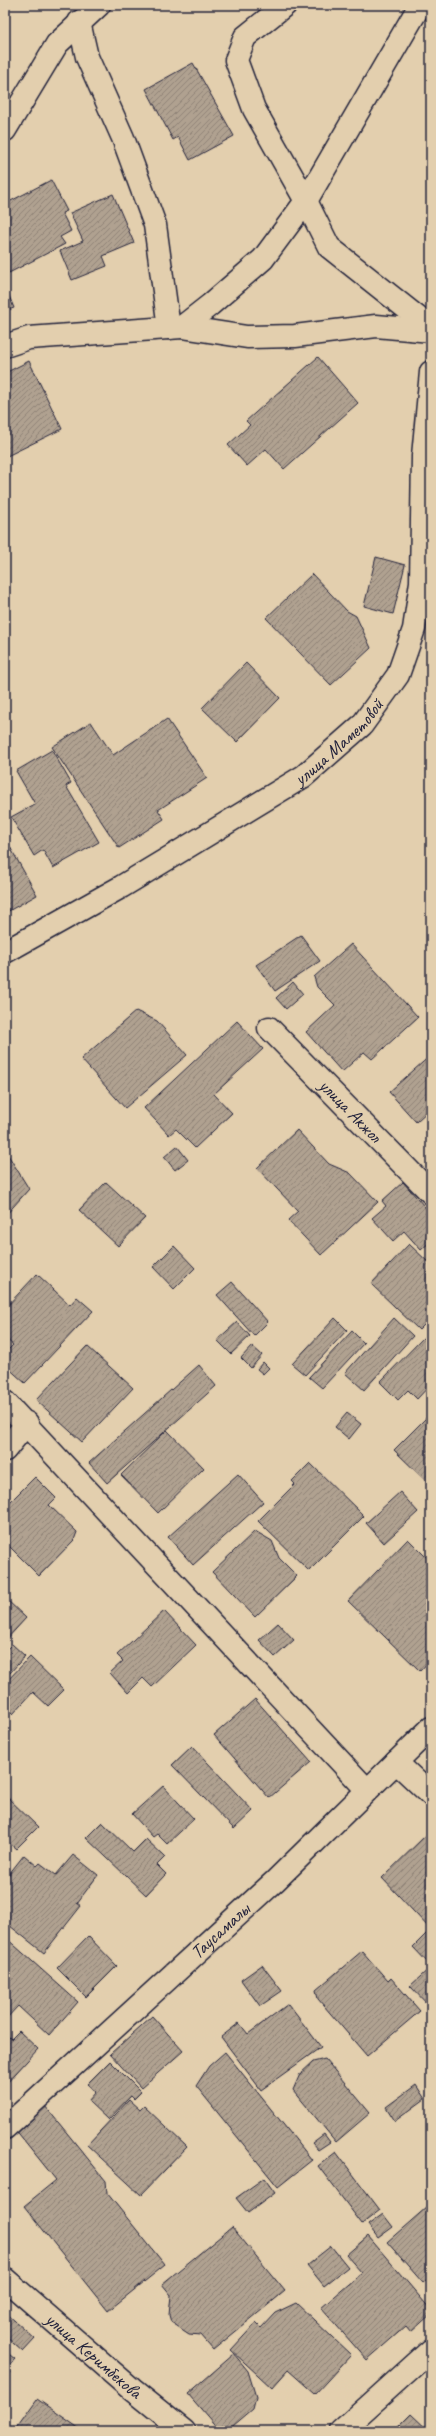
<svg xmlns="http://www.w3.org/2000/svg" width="436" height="2436" font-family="Caveat,sans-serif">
	<defs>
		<pattern id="building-hatch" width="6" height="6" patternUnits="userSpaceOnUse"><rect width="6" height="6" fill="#b0a190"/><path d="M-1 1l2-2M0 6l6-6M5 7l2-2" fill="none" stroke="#8f8377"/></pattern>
	</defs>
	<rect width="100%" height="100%" fill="#e3cfae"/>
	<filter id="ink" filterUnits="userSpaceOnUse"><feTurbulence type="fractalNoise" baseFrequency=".025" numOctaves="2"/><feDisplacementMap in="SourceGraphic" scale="8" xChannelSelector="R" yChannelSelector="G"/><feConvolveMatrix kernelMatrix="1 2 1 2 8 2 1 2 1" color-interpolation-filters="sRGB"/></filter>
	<g filter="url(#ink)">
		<path fill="url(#building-hatch)" stroke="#22223b" d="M193,63L234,136L190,160L178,137L173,140L146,89Z
			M51,180L67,211L62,213L71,231L60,237L65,244L9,273L5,265V204Z
			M113,194L134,243L103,256L107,266L72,280L60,251L83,241L70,213Z
			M5,286L14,308L5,311Z
			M318,357L358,403L284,469L266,449L247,466L228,445L250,425L246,421Z
			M29,361L62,429L5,457V373Z
			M376,557L405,565L393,614L364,606Z
			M312,574L347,611L356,616L371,648L331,685L266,618Z
			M246,663L280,698L237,742L202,708Z
			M167,719L207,778L158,810L164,819L119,848L52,747L91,722L113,755Z
			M52,750L71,783L66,786L99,842L53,868L43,850L34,856L11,817L35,804L16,771Z
			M5,838L37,895L5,913Z
			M301,935L320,961L275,991L256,965Z
			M351,944L418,1017L372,1059L364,1052L342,1072L306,1032L335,1005L317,987L314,977Z
			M293,982L303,994L286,1009L276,998Z
			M136,1011L157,1021L187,1055L125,1108L81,1059Z
			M237,1021L263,1049L214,1094L232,1113L195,1148L176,1129L169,1135L144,1108Z
			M431,1055V1108L416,1122L389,1092Z
			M297,1130L329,1164L350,1173L378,1202L321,1255L288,1220L298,1211L257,1168Z
			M177,1146L188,1160L175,1170L164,1157Z
			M5,1150L29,1189L5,1216Z
			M106,1182L145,1218L118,1246L79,1210Z
			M403,1182L431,1214V1241L421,1250L404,1231L393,1241L372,1218L386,1206L382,1201Z
			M409,1244L428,1262L431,1259V1318L419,1330L371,1284Z
			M174,1246L195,1268L174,1289L153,1267Z
			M37,1274L70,1305L77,1297L93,1311L25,1383L5,1365V1353L13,1345L5,1338V1308Z
			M232,1282L268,1322L254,1336L217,1295Z
			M335,1318L347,1330L305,1375L292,1364Z
			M394,1318L413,1336L364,1390L345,1373Z
			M237,1322L250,1336L231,1354L217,1340Z
			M352,1331L364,1343L322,1388L309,1377Z
			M424,1337L431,1344V1384L417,1399L408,1390L398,1400L380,1382Z
			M87,1346L133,1388L82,1442L36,1400Z
			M252,1346L262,1355L251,1368L241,1358Z
			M263,1362L269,1368L263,1374L257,1369Z
			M199,1365L216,1386L107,1483L89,1463Z
			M347,1413L361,1424L349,1439L335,1427Z
			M431,1413V1484L430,1485L394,1450Z
			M167,1430L204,1468L158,1513L121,1475Z
			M310,1463L364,1516L309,1571L258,1521L295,1484L292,1481Z
			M238,1474L263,1502L193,1565L168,1537Z
			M35,1477L56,1498L49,1505L77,1532L74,1540L39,1576L5,1542V1507Z
			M400,1492L418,1512L384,1543L366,1523Z
			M255,1531L272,1541L279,1558L297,1576L255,1617L212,1572Z
			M408,1539L431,1562V1659L420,1671L348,1601Z
			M5,1598L26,1618L5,1641Z
			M164,1611L196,1645L152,1687L143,1678L128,1693L110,1673L123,1661L117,1655Z
			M278,1623L294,1640L275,1657L259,1640Z
			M12,1644L25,1656L10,1673L5,1669V1651Z
			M30,1657L64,1690L48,1706L33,1692L13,1714L5,1706V1683Z
			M255,1699L311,1762L269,1798L214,1735Z
			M192,1746L253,1811L234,1829L172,1765Z
			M163,1786L194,1819L167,1844L157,1834L153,1837L132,1814Z
			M5,1795L38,1827L16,1849L7,1841L5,1844Z
			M102,1822L133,1852L146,1839L165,1857L157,1865L166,1874L146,1895L86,1838Z
			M426,1835L431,1841V1930L382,1878Z
			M24,1855L37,1866L40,1863L56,1875L73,1855L98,1875L77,1903L81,1906L44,1953L5,1922V1879Z
			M427,1933L431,1936V1966L413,1947Z
			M88,1936L117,1966L86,1997L57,1968Z
			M5,1937L78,2002L49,2035L18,2006L5,2020Z
			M362,1951L388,1981L391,1978L420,2011L367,2056L318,1999L316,1990Z
			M262,1965L282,1991L260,2006L241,1980Z
			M431,1967V2008L410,1986Z
			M288,2004L321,2047L261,2090L221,2037L239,2023L248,2034Z
			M152,2016L183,2051L141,2088L110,2054Z
			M19,2031L38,2049L5,2085V2037L7,2035L11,2039Z
			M225,2052L312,2160L278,2187L196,2086L209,2066Z
			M325,2059L370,2113L336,2142L293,2090L300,2074L313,2062Z
			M110,2061L141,2092L134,2099L131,2096L108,2120L88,2101L96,2092L87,2084Z
			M416,2085L425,2099L395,2121L386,2107Z
			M129,2100L140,2110L144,2106L187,2147L141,2195L87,2145Z
			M45,2106L106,2181L107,2193L165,2265L108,2311L24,2206L56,2180L15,2129Z
			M324,2134L330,2142L318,2150L312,2143Z
			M336,2152L380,2210L362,2224L318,2166Z
			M264,2178L275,2193L248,2213L236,2198Z
			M427,2207L431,2211V2276L423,2283L387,2242Z
			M383,2214L393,2227L378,2238L368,2225Z
			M232,2227L285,2291L213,2350L200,2335L189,2334L171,2322L169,2315L171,2295L162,2284Z
			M368,2236L431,2310V2314L411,2332L406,2326L367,2360L321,2308L362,2273L346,2255Z
			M331,2246L348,2267L324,2286L307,2265Z
			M296,2303L351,2355L315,2394L288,2370L272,2388L231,2350L256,2323L261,2328L275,2313Z
			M5,2312L35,2339L23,2352L5,2336Z
			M5,2351L15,2359L6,2369L10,2372L5,2379Z
			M234,2354L248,2371L256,2397L253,2409L227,2431H220L188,2394Z
			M37,2399L83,2431H14Z
			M411,2414L429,2431H394Z"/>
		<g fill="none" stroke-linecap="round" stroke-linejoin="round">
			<defs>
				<g id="minor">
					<path d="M285,5L245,37L236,60L254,109L306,201L329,247L431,328"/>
					<path d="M79,22L87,57L123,138L155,225L169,328"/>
					<path d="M5,130L57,44L99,5"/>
					<path d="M182,327L247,337L295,336L376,326L431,331"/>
					<path d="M5,346L29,338L182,327L210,305L263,259L306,201L420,5"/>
					<path id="s1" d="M5,952L121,887L304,776L362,725L398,675L414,629L421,582L423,456L431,372"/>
					<path id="s2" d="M269,1028L431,1193"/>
					<path d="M5,1402L367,1790"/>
					<path d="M5,1450L27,1423"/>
					<path d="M396,1762L431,1795"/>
					<path id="s3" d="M5,2128L275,1881L431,1728"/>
					<path id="s4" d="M5,2279L133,2390L184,2431"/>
					<path d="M341,2431L431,2350"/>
				</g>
			</defs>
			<use href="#minor" stroke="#22223b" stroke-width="25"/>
			<use href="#minor" stroke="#e3cfae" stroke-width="22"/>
		</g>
	</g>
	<g text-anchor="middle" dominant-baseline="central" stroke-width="4" stroke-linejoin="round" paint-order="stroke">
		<g font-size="19" fill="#22223b" stroke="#e3cfae">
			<text stroke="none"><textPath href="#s1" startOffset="396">улица Маметовой</textPath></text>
			<text stroke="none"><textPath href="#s2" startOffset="116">улица Акжол</textPath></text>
			<text stroke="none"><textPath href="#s3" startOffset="292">Таусамалы</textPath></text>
			<text stroke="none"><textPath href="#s4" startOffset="117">улица Керимбекова</textPath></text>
		</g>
	</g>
	<rect width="436" height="2436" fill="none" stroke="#e3cfae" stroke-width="20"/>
	<rect x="10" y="10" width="416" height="2416" fill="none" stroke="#22223b" stroke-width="1.5" filter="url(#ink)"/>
</svg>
